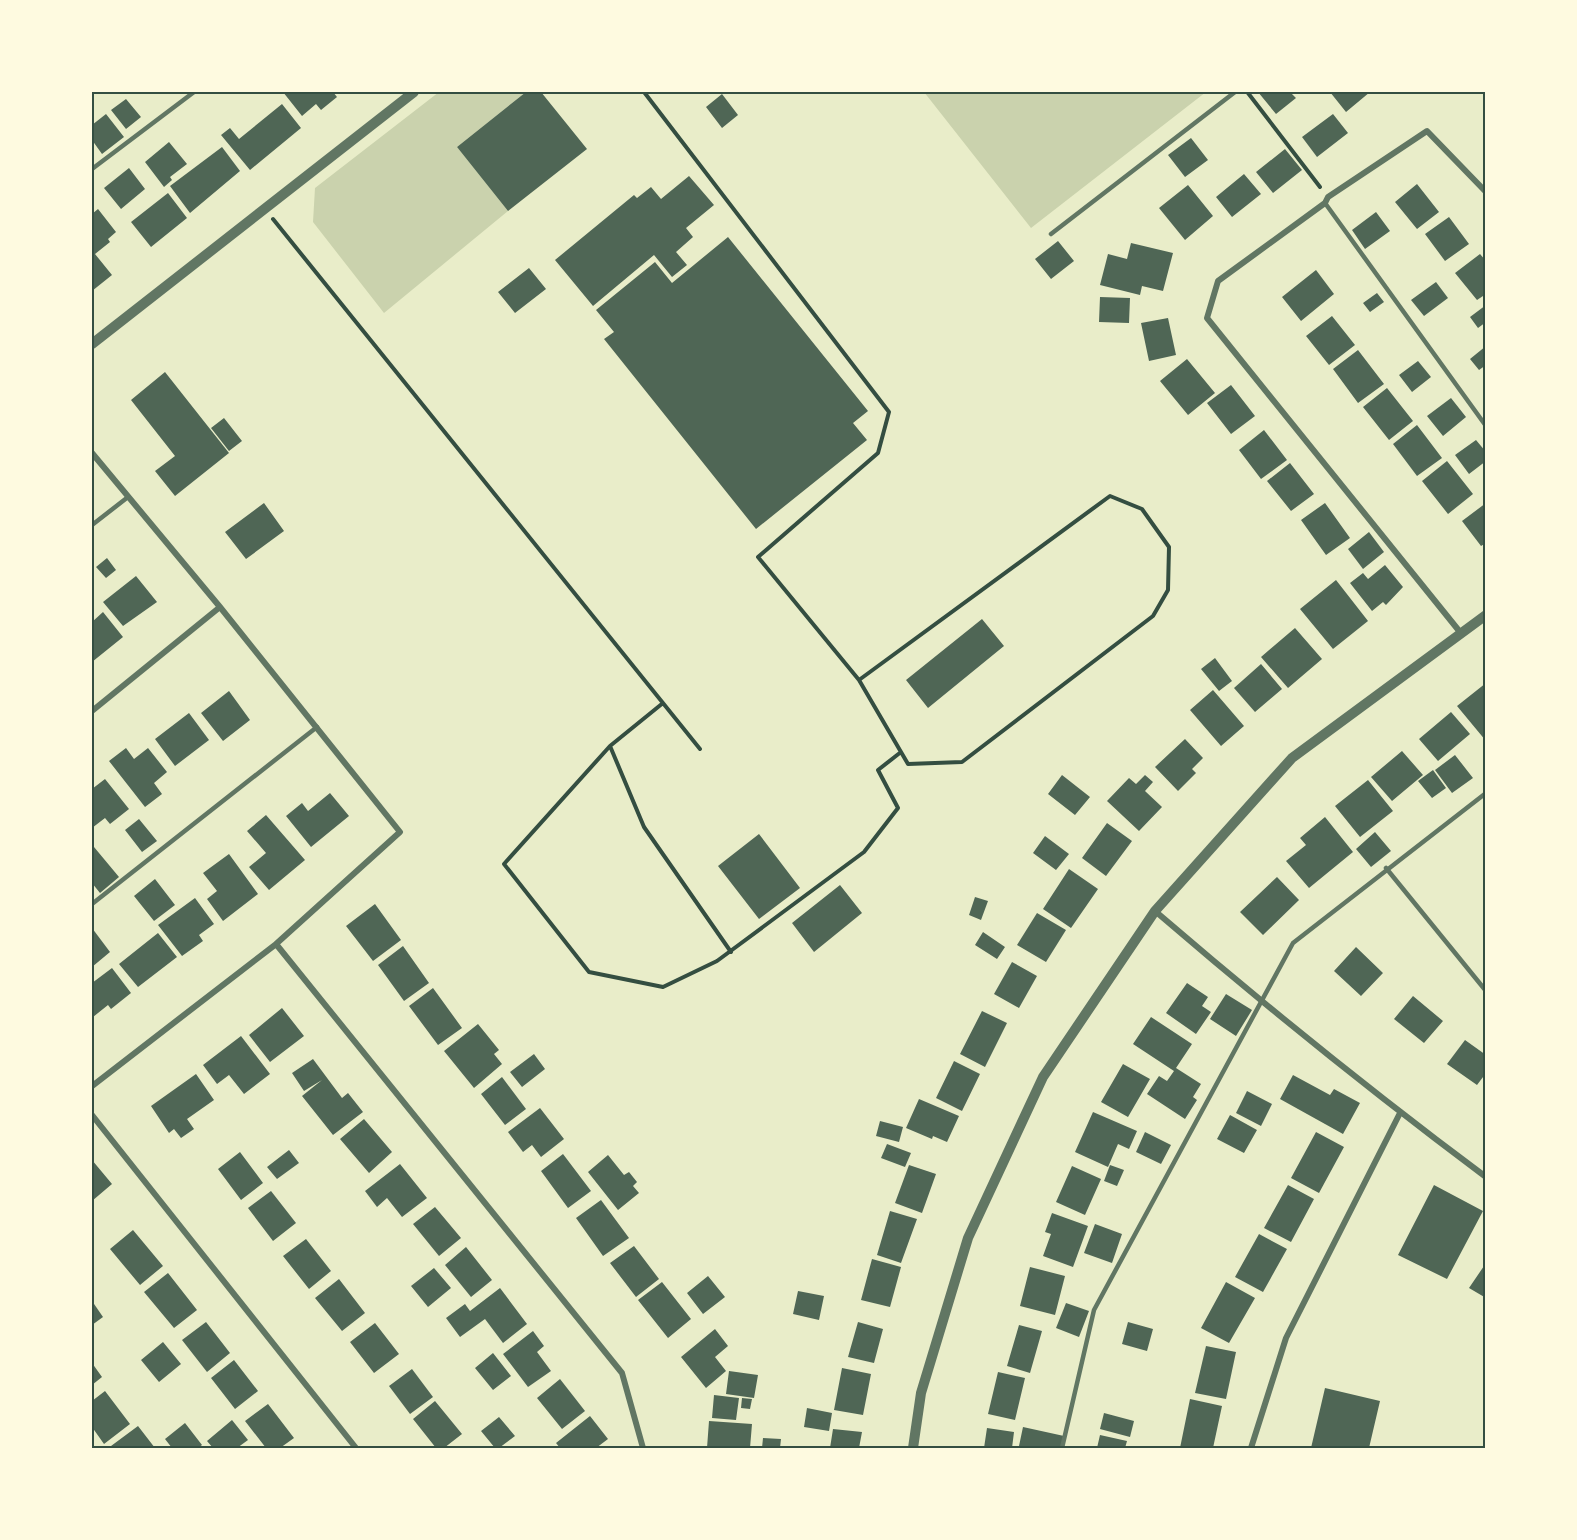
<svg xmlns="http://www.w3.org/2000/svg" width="1577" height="1540" font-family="Quicksand,sans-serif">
	<rect width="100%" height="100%" fill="#e9edc9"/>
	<path fill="#cad2ad" d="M439,92H526L457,147L508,211L384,313L313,222L315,188Z
		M924,92H1206L1031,228Z"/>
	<path fill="#4f6655" d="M283,92H333L337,97L321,110L316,104L302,116Z
		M526,92H541L587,149L508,211L457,147Z
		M1258,92H1290L1296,98L1276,114Z
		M1330,92H1370L1346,112Z
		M722,94L738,115L722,128L706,107Z
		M126,99L141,117L126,129L111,110Z
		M282,104L301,128L250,170L221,135L230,128L239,139Z
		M106,114L124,137L102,154L92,140V125Z
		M1333,114L1348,133L1317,157L1302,137Z
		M1191,138L1208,160L1185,177L1168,155Z
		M169,142L187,164L170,177L172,180L164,187L145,162Z
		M222,147L240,171L190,213L170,186Z
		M1285,149L1302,170L1273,193L1256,172Z
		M129,168L145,189L121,209L104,188Z
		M1244,174L1261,194L1232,217L1216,197Z
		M689,176L714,205L686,228L693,237L676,252L687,265L672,277L654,255L593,306L555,260L634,195L637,198L651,187L661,199Z
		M1417,184L1439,212L1417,229L1395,202Z
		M1188,185L1213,216L1185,240L1159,208Z
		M168,193L187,218L151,247L131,222Z
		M98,209L116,232L108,239L110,242L95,254L112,275L92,291V214Z
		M1376,212L1390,231L1365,249L1352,230Z
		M1449,217L1469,244L1445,261L1425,234Z
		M728,237L868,411L853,423L867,440L756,529L604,339L614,332L596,310L655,262L672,283Z
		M1058,241L1074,261L1051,279L1035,259Z
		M1131,243L1173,253L1163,291L1142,286L1140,295L1100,285L1108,254L1127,259Z
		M1480,254L1486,261V294L1477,300L1455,273Z
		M529,268L546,289L515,313L498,292Z
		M1316,270L1334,294L1301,321L1282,297Z
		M1436,282L1448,298L1424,316L1411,300Z
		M1377,293L1384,302L1370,312L1363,303Z
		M1100,297L1130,298L1129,323L1099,322Z
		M1486,305V322L1478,328L1470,317Z
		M1332,316L1355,345L1329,365L1306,336Z
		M1168,318L1176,355L1149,361L1141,323Z
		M1486,346V365L1479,370L1470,359Z
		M1358,350L1384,384L1358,403L1333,369Z
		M1187,359L1215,393L1188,415L1160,381Z
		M1418,361L1431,377L1412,392L1399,375Z
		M165,372L229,453L175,496L155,471L175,456L131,400Z
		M1231,385L1255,416L1231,434L1207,403Z
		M1387,388L1413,421L1389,440L1363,407Z
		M1451,398L1466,417L1443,436L1427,416Z
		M224,418L242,441L229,451L211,428Z
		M1417,425L1442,458L1417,476L1393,444Z
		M1264,430L1287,460L1261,479L1239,450Z
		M1476,440L1486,452V461L1469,474L1455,455Z
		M1447,461L1473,494L1448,514L1422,481Z
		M1290,463L1314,494L1291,511L1267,481Z
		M264,503L284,531L246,559L225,532Z
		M1325,503L1350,538L1326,555L1301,520Z
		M1486,503V543L1481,546L1462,521Z
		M1369,532L1384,552L1363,569L1348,549Z
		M107,558L116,570L106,578L96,567Z
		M1385,565L1403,587L1386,605L1383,602L1372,611L1350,583L1363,573L1368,579Z
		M136,576L157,602L123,626L103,602Z
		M1336,580L1368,621L1333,649L1300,609Z
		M103,612L123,637L92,662V622Z
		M982,619L1004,646L928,708L906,680Z
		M1295,628L1322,659L1288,688L1261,657Z
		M1215,658L1232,681L1219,691L1201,669Z
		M1261,664L1282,689L1255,712L1234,688Z
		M1486,683V741L1457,706Z
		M1213,690L1244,726L1221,746L1190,710Z
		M229,691L250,720L223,741L201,713Z
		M1451,712L1470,734L1438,761L1419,739Z
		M189,713L209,740L175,766L155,739Z
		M1185,739L1203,758L1192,769L1196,773L1178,791L1155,767Z
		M126,748L134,759L148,748L167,772L154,783L162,794L145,807L109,761Z
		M1402,751L1423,775L1392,801L1371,777Z
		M1455,755L1473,778L1452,793L1435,770Z
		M1433,770L1446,788L1432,798L1418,781Z
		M1062,775L1090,797L1075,815L1048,794Z
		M1145,775L1153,782L1145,791L1162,807L1139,831L1107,801L1129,778L1136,784Z
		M105,779L129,809L110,824L105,818L92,828V789Z
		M1368,780L1393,811L1360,837L1335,806Z
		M330,793L349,816L311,847L286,816L302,803L308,811Z
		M266,815L305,860L269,890L249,867L266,853L247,831Z
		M1325,817L1353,852L1309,888L1286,861L1306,845L1300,838Z
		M139,819L157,841L142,852L125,830Z
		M1107,823L1132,841L1106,876L1082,858Z
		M1375,832L1391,851L1371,867L1356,849Z
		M759,834L800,888L759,919L718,866Z
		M1045,836L1069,854L1056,870L1033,853Z
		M94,847L119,877L100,893L92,883V849Z
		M229,854L258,894L223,921L207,899L217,891L203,873Z
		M1069,869L1098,889L1071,928L1043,909Z
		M1277,877L1299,900L1263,935L1240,912Z
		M155,879L175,905L154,921L134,896Z
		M840,885L862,913L814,952L792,923Z
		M975,897L988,901L981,920L969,915Z
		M195,898L214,924L199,935L203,941L182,956L158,925Z
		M375,904L401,940L373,961L346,926Z
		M1037,913L1066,930L1046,962L1017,945Z
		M92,928L110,952L92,967Z
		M983,932L1005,947L997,959L975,945Z
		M158,933L177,957L138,987L119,964Z
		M403,946L429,983L404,1001L378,965Z
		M1356,947L1383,973L1361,996L1334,971Z
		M1012,962L1037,976L1019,1008L994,994Z
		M112,968L131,993L111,1009L108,1005L93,1017L92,983Z
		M1187,983L1208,997L1202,1006L1211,1012L1196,1034L1166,1013Z
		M433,988L462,1028L438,1045L409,1006Z
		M1226,994L1252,1010L1236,1036L1210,1019Z
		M1413,996L1443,1021L1424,1043L1394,1019Z
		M282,1008L304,1036L270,1062L249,1035Z
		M982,1011L1007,1023L985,1067L960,1054Z
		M1151,1017L1192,1044L1176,1068L1201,1084L1193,1097L1197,1100L1185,1119L1147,1094L1159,1076L1167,1081L1174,1071L1133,1044Z
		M478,1024L499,1050L494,1054L502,1064L474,1088L444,1051Z
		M241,1036L270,1074L244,1094L229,1075L217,1084L203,1065Z
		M1465,1040L1486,1055V1073L1477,1085L1447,1064Z
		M534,1054L545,1069L522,1087L510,1072Z
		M313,1059L342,1098L348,1093L363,1112L333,1135L302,1096L322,1080L304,1091L292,1073Z
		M954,1061L980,1074L962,1111L936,1098Z
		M1123,1064L1150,1079L1128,1117L1101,1102Z
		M196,1074L214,1100L187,1119L194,1129L181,1138L174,1129L169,1133L151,1106Z
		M1293,1075L1330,1095L1334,1089L1360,1103L1343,1134L1280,1099Z
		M502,1077L526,1109L505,1125L481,1094Z
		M1247,1091L1272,1104L1261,1126L1236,1113Z
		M919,1099L959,1116L947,1142L933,1136L932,1139L906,1128Z
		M540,1108L564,1139L541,1157L532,1145L523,1152L508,1132Z
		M1093,1112L1137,1131L1129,1149L1118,1144L1108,1167L1075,1152Z
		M1230,1115L1257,1130L1244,1153L1217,1139Z
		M364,1119L392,1152L369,1173L340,1139Z
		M880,1121L903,1127L899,1142L876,1136Z
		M1145,1132L1171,1145L1161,1164L1136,1152Z
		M1316,1132L1344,1147L1319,1193L1291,1178Z
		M887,1144L911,1153L905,1167L881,1158Z
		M289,1150L299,1163L277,1179L267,1167Z
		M240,1152L263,1183L241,1200L218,1169Z
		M563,1154L591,1191L568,1208L541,1171Z
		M608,1155L624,1175L629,1172L637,1182L633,1186L639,1193L618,1210L588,1172Z
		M92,1160L112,1184L92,1201Z
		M400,1164L427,1198L402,1217L387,1198L377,1207L365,1191Z
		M909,1165L936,1174L922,1213L895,1203Z
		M1110,1165L1124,1170L1117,1186L1104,1181Z
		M1072,1166L1101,1179L1085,1215L1056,1202Z
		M1288,1185L1314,1199L1291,1242L1264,1228Z
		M1434,1185L1483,1211L1447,1279L1398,1255Z
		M271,1191L296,1223L273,1241L248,1208Z
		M601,1200L629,1238L603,1256L576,1218Z
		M435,1207L461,1238L439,1256L413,1224Z
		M890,1211L917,1219L901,1263L877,1255Z
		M1052,1213L1088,1226L1073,1267L1043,1256L1051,1234L1045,1232Z
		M1095,1224L1122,1234L1112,1263L1084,1253Z
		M133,1230L163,1266L140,1285L110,1249Z
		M1259,1234L1287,1249L1263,1292L1235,1277Z
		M306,1239L331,1271L309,1289L283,1256Z
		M634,1246L659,1279L636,1297L610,1263Z
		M466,1247L492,1280L471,1297L445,1265Z
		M872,1259L901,1267L890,1307L861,1300Z
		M1486,1263V1298L1469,1288Z
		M1030,1267L1065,1276L1055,1315L1020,1306Z
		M434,1268L451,1288L428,1307L411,1286Z
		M168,1273L197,1310L174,1328L144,1292Z
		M708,1276L725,1297L703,1314L687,1293Z
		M339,1279L365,1313L342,1331L315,1298Z
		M662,1282L691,1319L668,1338L638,1300Z
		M1226,1282L1255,1298L1229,1343L1201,1328Z
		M500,1288L527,1324L503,1343L485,1319L460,1337L446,1318L465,1304L470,1311Z
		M798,1291L824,1296L819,1320L793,1314Z
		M92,1301L103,1317L92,1325Z
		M1066,1303L1089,1311L1079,1337L1056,1328Z
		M206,1322L230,1353L207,1372L182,1340Z
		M858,1322L883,1329L874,1363L848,1357Z
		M1128,1322L1153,1329L1147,1351L1122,1344Z
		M375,1323L399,1354L374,1373L350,1342Z
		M1019,1325L1042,1331L1030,1373L1007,1366Z
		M715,1329L728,1346L715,1357L726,1371L706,1388L681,1357Z
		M533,1331L544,1346L537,1352L551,1371L528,1387L503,1354Z
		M163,1342L181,1364L159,1382L141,1360Z
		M1206,1346L1236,1352L1226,1399L1195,1393Z
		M493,1353L511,1376L493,1390L475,1368Z
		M234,1360L258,1391L235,1409L211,1378Z
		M92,1363L102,1377L92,1385Z
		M842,1368L871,1374L863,1415L834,1410Z
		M412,1369L433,1397L410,1414L389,1386Z
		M729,1371L758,1375L754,1398L726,1394Z
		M998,1372L1025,1378L1015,1420L988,1414Z
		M560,1379L585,1411L562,1429L537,1398Z
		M1325,1388L1380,1401L1369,1448H1311Z
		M105,1391L130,1424L104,1444L92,1427V1401Z
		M714,1395L739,1398L736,1420L712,1418Z
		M742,1398L752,1399L750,1409L741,1408Z
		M1190,1399L1222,1406L1213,1448H1180Z
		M435,1401L462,1434L444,1448H436L413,1419Z
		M268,1404L294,1438L280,1448H266L245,1421Z
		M807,1408L832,1413L829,1431L804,1427Z
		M1104,1413L1134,1421L1130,1437L1100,1429Z
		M590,1416L608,1439L596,1448H560L556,1443Z
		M499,1417L515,1436L499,1448H495L481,1431Z
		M232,1420L248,1440L237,1448H213L207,1441Z
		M709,1421L752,1424L750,1448H707Z
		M185,1423L202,1445L198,1448H172L165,1439Z
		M138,1426L155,1448H113L111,1446Z
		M1023,1427L1064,1436L1061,1448L1019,1446Z
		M987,1428L1014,1432L1012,1448H984Z
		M833,1429L862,1432L859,1448H830Z
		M1100,1435L1127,1441L1125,1448H1097Z
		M763,1438L781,1439L780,1448H762Z"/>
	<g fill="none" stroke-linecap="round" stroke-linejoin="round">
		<path stroke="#344e41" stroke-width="4" d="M644,92L889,412L878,453L758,557L859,680L908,764L962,762L1153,616L1168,590L1169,547L1142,509L1110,496L859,680
			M1248,93L1320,187
			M273,219L700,749
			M610,746L663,703
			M731,952L644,827L610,746L504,864L589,972L663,987L717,961L864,852L898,808L878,770L901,752"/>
		<path stroke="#617663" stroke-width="4.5" d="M92,169L194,92
			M1325,203L1486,426
			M1051,234L1235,92
			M92,525L128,497
			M1386,868L1486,991
			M92,904L317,727
			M1062,1448L1094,1310L1293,943L1486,793"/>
		<path stroke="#617663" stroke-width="6" d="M92,453L220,607L400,832L276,944L92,1086
			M1460,632L1207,318L1218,281L1325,203L1328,197L1427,131L1486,192
			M92,711L220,607
			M1155,911C1262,1003 1372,1092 1486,1177
			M276,944L622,1373L643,1448
			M92,1115L356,1448
			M1251,1448L1286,1338L1400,1113"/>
		<path stroke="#617663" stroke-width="10" d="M92,344L414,92
			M913,1448L921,1393L968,1238L1043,1077L1155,911L1292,758L1486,615"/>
	</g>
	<rect width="1577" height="1540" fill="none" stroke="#fefae0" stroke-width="186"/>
	<rect x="93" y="93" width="1391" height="1354" fill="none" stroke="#344e41" stroke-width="2"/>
</svg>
